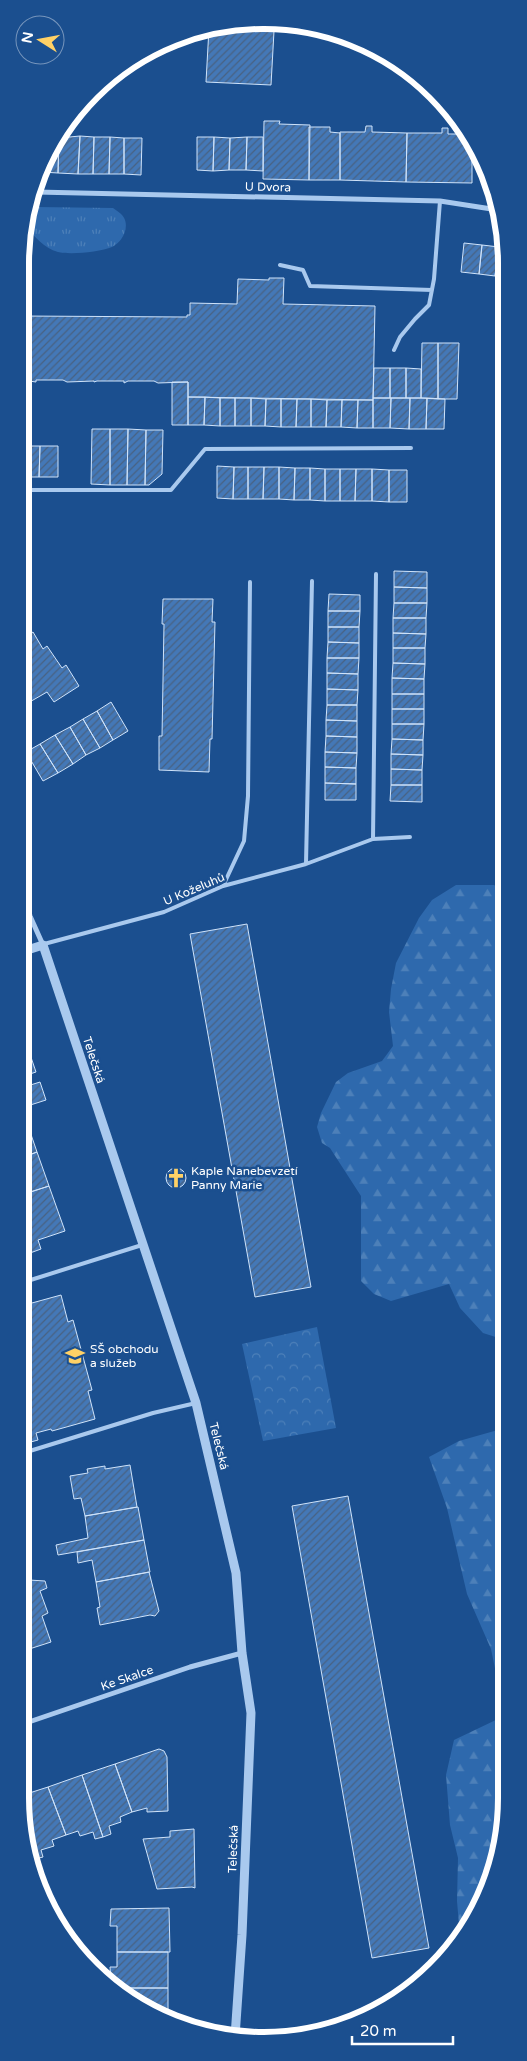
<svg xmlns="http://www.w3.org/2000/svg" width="527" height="2061" font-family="'Varela Round',sans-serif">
	<defs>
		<pattern id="grass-tufts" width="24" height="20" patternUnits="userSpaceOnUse" patternTransform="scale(1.25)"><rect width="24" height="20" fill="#2e69ad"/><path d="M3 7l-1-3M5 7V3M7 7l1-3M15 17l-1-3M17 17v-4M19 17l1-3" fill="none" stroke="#4d80b9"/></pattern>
		<pattern id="forest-firs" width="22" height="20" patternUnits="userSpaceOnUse" patternTransform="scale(1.25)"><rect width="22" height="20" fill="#2e69ad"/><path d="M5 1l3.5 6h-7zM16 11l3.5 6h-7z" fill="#4d80b9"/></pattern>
		<pattern id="park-crowns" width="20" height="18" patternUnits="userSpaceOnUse" patternTransform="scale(1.25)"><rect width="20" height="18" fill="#2e69ad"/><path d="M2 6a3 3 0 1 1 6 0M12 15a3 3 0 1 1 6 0" fill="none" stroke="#4d80b9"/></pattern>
		<pattern id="building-hatch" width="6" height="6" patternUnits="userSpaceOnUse" patternTransform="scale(1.25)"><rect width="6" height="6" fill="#4478b7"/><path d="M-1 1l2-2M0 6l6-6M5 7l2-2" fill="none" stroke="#486282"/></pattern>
	</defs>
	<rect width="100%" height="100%" fill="#1b4f8f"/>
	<path fill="url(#grass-tufts)" d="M35,207L113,208C116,210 120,213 122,215C131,225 123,242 112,247C100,252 70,255 58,252C44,248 34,236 25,226L30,209Z"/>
	<path fill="url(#forest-firs)" d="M456,885H494L505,892V1340L483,1333L460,1308L449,1284L391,1301L374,1294L361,1281V1196L330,1148L322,1143L317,1127L321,1113L336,1082L348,1073L382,1061L393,1046L389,1012L391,989L396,963L419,918L432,900Z
		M505,1428V1830L475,1919L460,1936L457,1901L458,1858L450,1825L446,1775L454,1740L500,1718V1693L491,1649L467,1594L447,1508L429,1457L459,1441Z"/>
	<path fill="url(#park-crowns)" d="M317,1327L336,1428L263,1441L242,1344Z"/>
	<path fill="url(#building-hatch)" stroke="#cfe3fa" d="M209,28L274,31L271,85L206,82Z
		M264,121H280L279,124L310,125L309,180L263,179Z
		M366,126H372V132L407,133L406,182L340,180V132H365Z
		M309,127H330V132L340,133V180H309Z
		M442,128H448V134H466L472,142V183L406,182L407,133H442Z
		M80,136L78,174L58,173L59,138Z
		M80,136L94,137L93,174H78Z
		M94,137H110L109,174H93Z
		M110,137L124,138V174H109Z
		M197,137H214L213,171L197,170Z
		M214,137L230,138L229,170L213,171Z
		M247,137L246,170H229L230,138Z
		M247,137H263V171L246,170Z
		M56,138H59L58,173L42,172L53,142Z
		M124,138H142L141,175L124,174Z
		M464,243L482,245L479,274L461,272Z
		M482,245L499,247L495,276L479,274Z
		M499,247L505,248V277L495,276Z
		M269,278H284L283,304L375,306L373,400L188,397V382L158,383L154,381H128L124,383V381H97L94,382V381L67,382L63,380H36V382L22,380V316L187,317V315H190V303L237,304L238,279L269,280Z
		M422,343H438V399L421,398Z
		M438,343H459L457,399H438Z
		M374,368H390V398H373Z
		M390,368H406V398H390Z
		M406,368L421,369V398H406Z
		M172,382H188V425H172Z
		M188,397H205L204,425H188Z
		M205,397L220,398V426L204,425Z
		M220,398H235V426H220Z
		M235,398H251V426H235Z
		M251,398L266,399L265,426H251Z
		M373,398H391L390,428H373Z
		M391,398H410L409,429L390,428Z
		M410,398H427L426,429H409Z
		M427,398L445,399L444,429H426Z
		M266,399H281V427L265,426Z
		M281,399H297L296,427H281Z
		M297,399H311V427H296Z
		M311,399L327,400L326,427H311Z
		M327,400H342L341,427H326Z
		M342,400H358L357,428L341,427Z
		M358,400H373V428H357Z
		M92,429H110V485L91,484Z
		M110,429H128L127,485H110Z
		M128,429L146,430L145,485H127Z
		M146,430H163L162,474L149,485H145Z
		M22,446H40L39,477H22Z
		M40,446H58V477H39Z
		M217,466L234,467L233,499L217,498Z
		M234,467H248V499H233Z
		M248,467H264L263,499H248Z
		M264,467H279V499H263Z
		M279,467L295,468L294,500L279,499Z
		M295,468H310V500H294Z
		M310,468L325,469V501L310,500Z
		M325,469H340V501H325Z
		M340,469H356L355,501H340Z
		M356,469H372V501H355Z
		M372,469L389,470V502L372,501Z
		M389,470H407V502H389Z
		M394,571L427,572V588L394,587Z
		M394,587L427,588V603H394Z
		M329,594L360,595V611H328Z
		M163,599H213L212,622H215L212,739H210L209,772L159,770V736H162L164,624H162Z
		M394,603H427L426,618H393Z
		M328,611H360L359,627H328Z
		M393,618H426V634L393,633Z
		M328,627H359V643L328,642Z
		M33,632L43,649L47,646L62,668L66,665L79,686L54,702L47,692L21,707L22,636L23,638Z
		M393,633L426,634L425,648H393Z
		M328,642L359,643V658H327Z
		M393,648H425V664L393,663Z
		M327,658H359L358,674L327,673Z
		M393,663L425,664L424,679L392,678Z
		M327,673L358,674V690L327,689Z
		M392,678L424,679V694H392Z
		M327,689L358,690L357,705H327Z
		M392,694H424V709H392Z
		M111,702L128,731L113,740L97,711Z
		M327,705H357V721L326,720Z
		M392,709H424V724H392Z
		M97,711L113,740L100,748L83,719Z
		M83,719L100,748L86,755L70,727Z
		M326,720L357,721V737L326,736Z
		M392,724H424L423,740L392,739Z
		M70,727L86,755L73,764L55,735Z
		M55,735L73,764L58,773L40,744Z
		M326,736L357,737V753L325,752Z
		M392,739L423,740V755L391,754Z
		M40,744L58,773L43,781L26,752Z
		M325,752L357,753L356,768L325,767Z
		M391,754L423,755L422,770L391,769Z
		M325,767L356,768V784L325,783Z
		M391,769L422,770V785H391Z
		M325,783L356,784V800H325Z
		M391,785H422V802L390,801Z
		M247,924L311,1287L255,1297L190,934Z
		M21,1028L36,1072L21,1077Z
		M40,1082L46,1100L21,1108V1088Z
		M25,1117L37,1152L21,1158V1118Z
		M37,1152L49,1186L21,1195V1158Z
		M166 1178a10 10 0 1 1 20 0a10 10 0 1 1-20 0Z
		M49,1186L65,1231L38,1240L41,1249L30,1253L27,1244L21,1246V1195Z
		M61,1295L68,1322L73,1320L92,1390L88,1391L95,1419L52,1431L51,1429L36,1433L38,1440L20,1445L21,1395L27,1393L24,1383L21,1384V1349L31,1346L29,1337L25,1338L21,1323V1306Z
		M130,1465L137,1507L85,1516L81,1498L74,1499L70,1476L88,1473L87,1469L105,1466V1469Z
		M348,1496L429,1948L372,1958L292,1506Z
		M138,1507L144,1540L58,1555L56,1545L88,1538L85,1516Z
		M144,1540L150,1572L96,1582L92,1560L78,1563L77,1552Z
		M22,1560L29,1580L45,1581L47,1588L40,1591L48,1613L42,1616L51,1642L20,1652V1596L25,1594L20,1584Z
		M149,1572L159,1611L155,1616L150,1615L100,1625L97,1608L100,1607L96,1582Z
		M159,1749L164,1751L167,1757L168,1811L147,1812V1808L132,1812L115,1764Z
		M115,1764L132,1812L120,1817L121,1822L109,1826L111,1834L103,1837L82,1775Z
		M82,1775L103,1837L95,1839L93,1832L80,1836L78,1831L66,1835L48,1787Z
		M48,1787L66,1835L52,1840L54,1846L41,1850L43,1857L35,1859L28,1839L20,1796Z
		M194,1829L195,1888L192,1887L157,1889L143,1839L170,1837V1831Z
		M28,1839L45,1889L39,1891L38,1890Z
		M169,1908L170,1952H117V1926H110L111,1909Z
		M117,1952H168V1988H120L111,1981L110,1967H117Z
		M120,1988H168V2019L156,2016Z"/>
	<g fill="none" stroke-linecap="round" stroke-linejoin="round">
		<path stroke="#a9c9ee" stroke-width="4" d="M280,265L303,270L310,286L432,290
			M394,350L400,337L415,319L429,305L434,279L440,201
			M22,490H171L205,449L411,448
			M373,839L376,574
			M306,864L312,581
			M223,886L244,841L248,796L250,582
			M44,944L164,912L223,886L306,864L373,839L410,837
			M21,1283L142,1245
			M20,1454L153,1413L196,1403"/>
		<path stroke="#a9c9ee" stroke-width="5" d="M36,192L440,201L498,210
			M21,886L30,916L43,945
			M20,1725L190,1667L242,1653"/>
		<path stroke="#a9c9ee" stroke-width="9" d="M21,952L43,945L196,1403L236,1573L242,1653L251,1713L242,1935L235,2037"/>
	</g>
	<defs>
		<symbol id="church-bare" viewBox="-9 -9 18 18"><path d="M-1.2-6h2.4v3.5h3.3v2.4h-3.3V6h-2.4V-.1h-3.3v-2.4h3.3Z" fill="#ffd166" stroke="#1b4f8f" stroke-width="2.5" paint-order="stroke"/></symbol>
		<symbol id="university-bare" viewBox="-9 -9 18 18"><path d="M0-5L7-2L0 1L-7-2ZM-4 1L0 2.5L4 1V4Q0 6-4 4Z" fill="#ffd166" stroke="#1b4f8f" stroke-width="2.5" paint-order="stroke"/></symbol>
	</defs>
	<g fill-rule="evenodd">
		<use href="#church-bare" x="162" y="1164" width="28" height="28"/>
		<use href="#university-bare" x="61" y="1342" width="28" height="28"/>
	</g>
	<g text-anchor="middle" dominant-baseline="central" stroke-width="5" stroke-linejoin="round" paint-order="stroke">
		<g font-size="12" fill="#fff" stroke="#1b4f8f">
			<text transform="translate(268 187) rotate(1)">U Dvora</text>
			<text transform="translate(194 889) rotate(-23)">U Koželuhů</text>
			<text transform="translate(94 1060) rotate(72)">Telečská</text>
			<text transform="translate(219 1446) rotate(76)">Telečská</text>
			<text transform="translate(127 1678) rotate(-19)">Ke Skalce</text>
			<text transform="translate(233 1849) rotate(-88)">Telečská</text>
		</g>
		<g font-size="12" fill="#fff" stroke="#1b4f8f" text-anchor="start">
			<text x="191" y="1171">Kaple Nanebevzetí<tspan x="191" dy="14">Panny Marie</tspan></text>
			<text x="90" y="1349">SŠ obchodu<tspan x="90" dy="14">a služeb</tspan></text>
		</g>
	</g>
	<path d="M0 0H527V2061H0ZM263 29H264A234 234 0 0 1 498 263V1798A234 234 0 0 1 264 2032H263A234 234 0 0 1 29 1798V263A234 234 0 0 1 263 29Z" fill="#1b4f8f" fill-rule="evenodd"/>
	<path fill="none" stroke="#fff" stroke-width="6" d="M263 29H264A234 234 0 0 1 498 263V1798A234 234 0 0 1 264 2032H263A234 234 0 0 1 29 1798V263A234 234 0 0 1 263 29Z"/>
	<g transform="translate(40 40) rotate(281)"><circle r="24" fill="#1b4f8f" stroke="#7695bc"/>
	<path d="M0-4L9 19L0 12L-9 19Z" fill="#ffd166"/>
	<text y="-8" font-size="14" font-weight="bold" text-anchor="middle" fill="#ffffff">N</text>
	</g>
	<path d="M352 2036v8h101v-8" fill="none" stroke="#ffffff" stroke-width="2.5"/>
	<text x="360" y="2036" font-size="15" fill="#ffffff" stroke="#1b4f8f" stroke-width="4" paint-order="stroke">20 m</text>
</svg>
